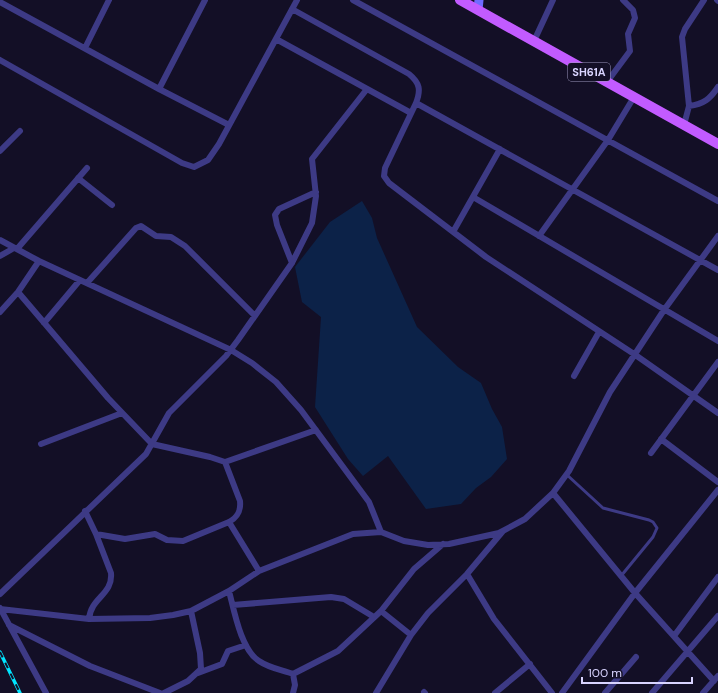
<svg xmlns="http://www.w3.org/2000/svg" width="718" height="693" font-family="'DM Sans',sans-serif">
	<rect width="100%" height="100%" fill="#130f26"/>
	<path fill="#0c2248" d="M362,201L372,218L377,238L417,327L458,367L481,383L492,409L502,427L507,459L491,477L476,488L461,504L426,509L388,456L363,476L348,459L315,407L321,317L302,302L295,267L330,222Z"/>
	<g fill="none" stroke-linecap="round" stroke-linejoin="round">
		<path stroke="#3d3a85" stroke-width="3" d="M566,474L603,508L649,520L653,522L657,528L653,537L621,576"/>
		<path stroke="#3d3a85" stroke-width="6" d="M353,0L718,201
			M717,0L718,1
			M0,2L159,89L205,0
			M292,9L409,74C420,83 421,90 416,103L385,168L384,176L389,183L486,257L634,354L718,413
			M276,39L411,113
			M534,41L553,0
			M85,48L109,0
			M0,60L182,163L194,167L208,160L219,144L297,0
			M607,82L630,51L628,34L635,18L633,10L623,0
			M159,89L229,125
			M416,103L718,270
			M689,106C704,104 710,99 718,87
			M684,125L689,106L682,37L685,29L704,0
			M0,151L20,131
			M78,178L112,205
			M473,197L718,341
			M453,232L500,149
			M539,236L608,140L634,97
			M0,240L39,261L231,350L252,363L276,382L301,410L369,502L381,532
			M17,249L87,168
			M0,256L14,248
			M292,263L277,225L275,215L279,209L316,192
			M87,283L136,228L141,226L156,236L171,237L185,246L255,316
			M18,292L108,398L152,444L210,457L225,462L240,501C241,511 238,517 229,522L183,541L167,540L155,534L125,539L96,534
			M0,312L18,292L39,261
			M44,323L80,280
			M574,376L599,332
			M661,439L718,482
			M41,444L122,413
			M651,453L718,362
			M225,462L316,430
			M553,493L635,593L714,681
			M85,511L96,534L111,573C113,595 91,597 89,619
			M229,522L259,571
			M467,574L494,619L552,693
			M229,591C234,610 241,650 259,661C269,668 282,670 293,674L295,685L293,693
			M0,594L146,454L169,413L226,356L238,340L292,263L312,223L316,196L312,159L367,89
			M233,605L331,597L344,599L374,617
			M0,608L46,693
			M0,609L89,619L150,618L173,615L191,611L229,591L259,571L353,534L381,532L404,541L428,545L449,544L499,533L525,519L553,493L569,471L610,392L664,310L718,236
			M381,611L411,635
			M9,625L90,666L160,693
			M674,636L718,577
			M198,673L222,664L228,651L246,645
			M293,674L338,651L381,611L414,569L443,544
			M424,692L425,693
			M164,693L188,681L201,669L200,653L191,611
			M376,693L411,635L428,613L467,574L503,531
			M495,693L530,664
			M562,693L635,593L718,490
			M605,693L636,657
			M652,693L718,616
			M703,693L718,676"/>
		<path stroke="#6f6bff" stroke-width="9" d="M478,10L479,0"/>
		<path stroke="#c25bff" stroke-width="10" d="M460,0L718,144"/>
		<defs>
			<path id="rail" d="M0,652L20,693"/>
		</defs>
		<use href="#rail" stroke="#00e5ff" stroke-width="3.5"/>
		<use href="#rail" stroke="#130f26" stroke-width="2" stroke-dasharray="6" stroke-linecap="butt"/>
	</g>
	<g text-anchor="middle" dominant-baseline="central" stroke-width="4" stroke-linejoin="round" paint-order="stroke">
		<rect fill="#130f26" stroke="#9e99be" stroke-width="1" x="568" y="63" width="42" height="18" rx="3"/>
		<g font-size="11" font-weight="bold" fill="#d9d4ff">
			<text x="589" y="72">SH61A</text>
		</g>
	</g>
	<path d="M582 677v6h110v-6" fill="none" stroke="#d9d4ff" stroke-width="2"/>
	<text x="588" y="677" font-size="12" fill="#d9d4ff" stroke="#130f26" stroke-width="3" paint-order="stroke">100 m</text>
</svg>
